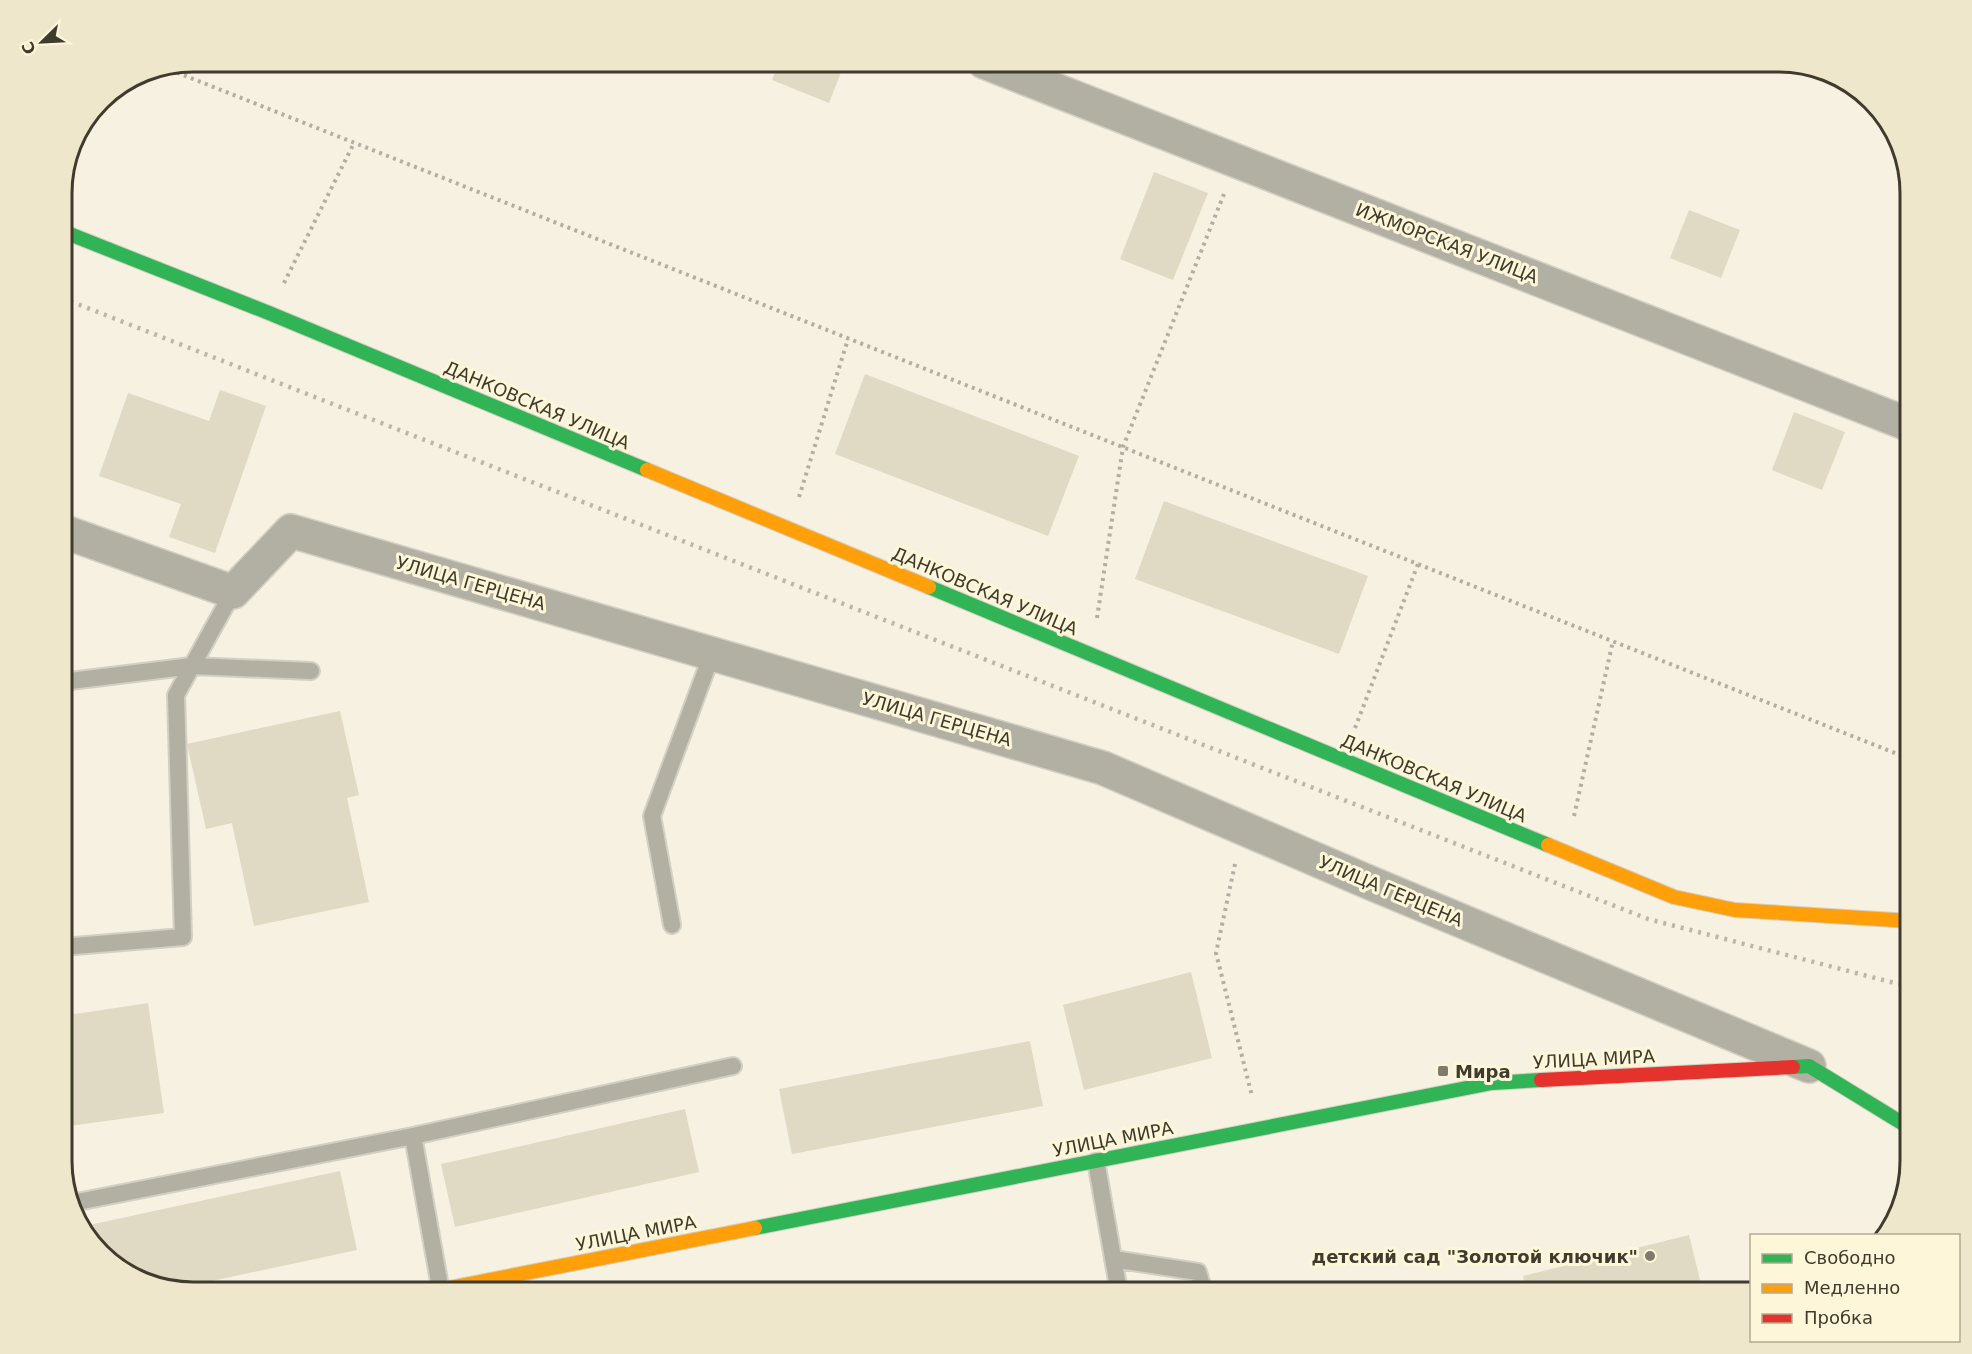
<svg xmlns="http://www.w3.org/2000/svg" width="1972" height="1354" font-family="'DejaVu Sans',sans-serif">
	<rect width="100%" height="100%" fill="#f6f1e1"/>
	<path fill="#e0d9c3" d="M779,62H845L829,103L772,80Z
		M1154,172L1208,193L1173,280L1120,259Z
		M1689,210L1740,230L1721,278L1670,258Z
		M865,374L1079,456L1048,536L835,454Z
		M220,390L266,406L215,553L169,537L181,504L99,476L128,393L209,421Z
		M1794,412L1845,432L1822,490L1772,470Z
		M1164,501L1368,576L1339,654L1135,579Z
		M340,711L359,795L347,798L369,902L254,926L232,823L206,829L187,744Z
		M1191,972L1212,1058L1084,1090L1063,1005Z
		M148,1003L164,1113L62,1127V1016Z
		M1030,1041L1043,1106L792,1154L779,1089Z
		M685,1109L699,1172L455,1227L441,1164Z
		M340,1171L357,1250L179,1288L120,1270L80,1227Z
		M1689,1235L1703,1292H1527L1523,1276Z"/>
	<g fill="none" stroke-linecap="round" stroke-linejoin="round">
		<defs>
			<path id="lane" d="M62,682L192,666L311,671
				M672,925L652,816L712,654
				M62,947L183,937L176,695L233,592
				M1096,1161L1119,1292
				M72,1203L413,1136
				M1113,1259L1198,1272L1204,1292
				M441,1292L413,1136L733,1066"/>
			<path id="street" d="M984,62L1910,425
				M62,531L233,592L291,531L1103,768L1373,884L1809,1066"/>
			<path id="fast" d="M62,231L269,313L647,470
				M929,587L1548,845
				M1793,1067L1809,1066L1910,1128
				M755,1228L1492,1083L1541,1080"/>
			<path id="slow" d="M647,470L929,587
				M1548,845L1674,897L1735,910L1910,921
				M429,1292L755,1228"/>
			<path id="jam" d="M1541,1080L1793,1067"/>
		</defs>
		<use href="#lane" stroke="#d3cfc2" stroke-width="20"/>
		<use href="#street" stroke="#d3cfc2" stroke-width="36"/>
		<use href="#fast" stroke="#d3cfc2" stroke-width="16"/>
		<use href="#slow" stroke="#d3cfc2" stroke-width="16"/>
		<use href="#jam" stroke="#d3cfc2" stroke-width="16"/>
		<path stroke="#b1aea3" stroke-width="4" stroke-dasharray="3 4.5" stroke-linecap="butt" d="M163,67L1910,759
			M284,283L354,143
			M799,497L848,339
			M1097,618L1123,447L1224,194
			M1355,728L1418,564
			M1574,816L1613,641
			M1235,864L1216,953L1252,1096"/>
		<use href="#lane" stroke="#b2afa3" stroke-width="16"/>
		<use href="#street" stroke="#b2afa3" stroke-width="33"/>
		<use href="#fast" stroke="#30b455" stroke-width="14"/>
		<use href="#slow" stroke="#ff9f0a" stroke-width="14"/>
		<use href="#jam" stroke="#e5322d" stroke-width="14"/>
		<path stroke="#bab6aa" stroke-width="4.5" stroke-dasharray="3 6" stroke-linecap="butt" d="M62,298L1648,919L1910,987"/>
	</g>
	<g fill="#7f7b6c" stroke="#fef6d9" stroke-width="2">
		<rect x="1437" y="1065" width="12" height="12" rx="3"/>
		<circle cx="1650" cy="1256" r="6"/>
	</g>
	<g text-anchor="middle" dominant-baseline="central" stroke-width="6" stroke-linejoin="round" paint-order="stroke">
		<g font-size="18" fill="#3f3b2d" stroke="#fef6d9">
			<text transform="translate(1447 243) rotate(21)">ИЖМОРСКАЯ УЛИЦА</text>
			<text transform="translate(537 405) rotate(23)">ДАНКОВСКАЯ УЛИЦА</text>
			<text transform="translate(471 583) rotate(16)">УЛИЦА ГЕРЦЕНА</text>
			<text transform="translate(985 591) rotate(23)">ДАНКОВСКАЯ УЛИЦА</text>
			<text transform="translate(937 719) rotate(16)">УЛИЦА ГЕРЦЕНА</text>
			<text transform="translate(1434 778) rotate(23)">ДАНКОВСКАЯ УЛИЦА</text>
			<text transform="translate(1391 891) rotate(23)">УЛИЦА ГЕРЦЕНА</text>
			<text transform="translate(1594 1059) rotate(-3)">УЛИЦА МИРА</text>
			<text transform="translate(1113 1139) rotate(-11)">УЛИЦА МИРА</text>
			<text transform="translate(636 1233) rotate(-11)">УЛИЦА МИРА</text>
		</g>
		<g font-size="18" font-weight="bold" fill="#3f3b2d" stroke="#fef6d9" text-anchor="start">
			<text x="1455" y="1071">Мира</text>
			<text x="1638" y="1256" text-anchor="end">детский сад "Золотой ключик"</text>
		</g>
	</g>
	<path d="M0 0H1972V1354H0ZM193 72H1779A121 121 0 0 1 1900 193V1161A121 121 0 0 1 1779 1282H193A121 121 0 0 1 72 1161V193A121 121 0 0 1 193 72Z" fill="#efe7cb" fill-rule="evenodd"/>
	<path fill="none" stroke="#3f3b2d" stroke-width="3" d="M193 72H1779A121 121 0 0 1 1900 193V1161A121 121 0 0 1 1779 1282H193A121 121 0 0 1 72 1161V193A121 121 0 0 1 193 72Z"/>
	<rect x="1750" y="1234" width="210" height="108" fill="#fef6d9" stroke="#b2ab94" stroke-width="1.5"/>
	<rect x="1762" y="1254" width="30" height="9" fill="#30b455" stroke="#b2ab94" stroke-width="1.5"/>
	<text x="1804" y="1264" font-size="18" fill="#3f3b2d">Свободно</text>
	<rect x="1762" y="1284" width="30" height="9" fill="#ff9f0a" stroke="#b2ab94" stroke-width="1.5"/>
	<text x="1804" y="1294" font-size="18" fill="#3f3b2d">Медленно</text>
	<rect x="1762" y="1314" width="30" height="9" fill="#e5322d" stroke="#b2ab94" stroke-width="1.5"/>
	<text x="1804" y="1324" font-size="18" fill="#3f3b2d">Пробка</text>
	<g transform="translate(42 42) rotate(246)" stroke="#fef6d9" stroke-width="4.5" paint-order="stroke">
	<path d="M0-4.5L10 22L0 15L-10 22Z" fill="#3f3b2d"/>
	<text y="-9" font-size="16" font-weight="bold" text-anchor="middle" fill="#3f3b2d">С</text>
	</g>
</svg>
